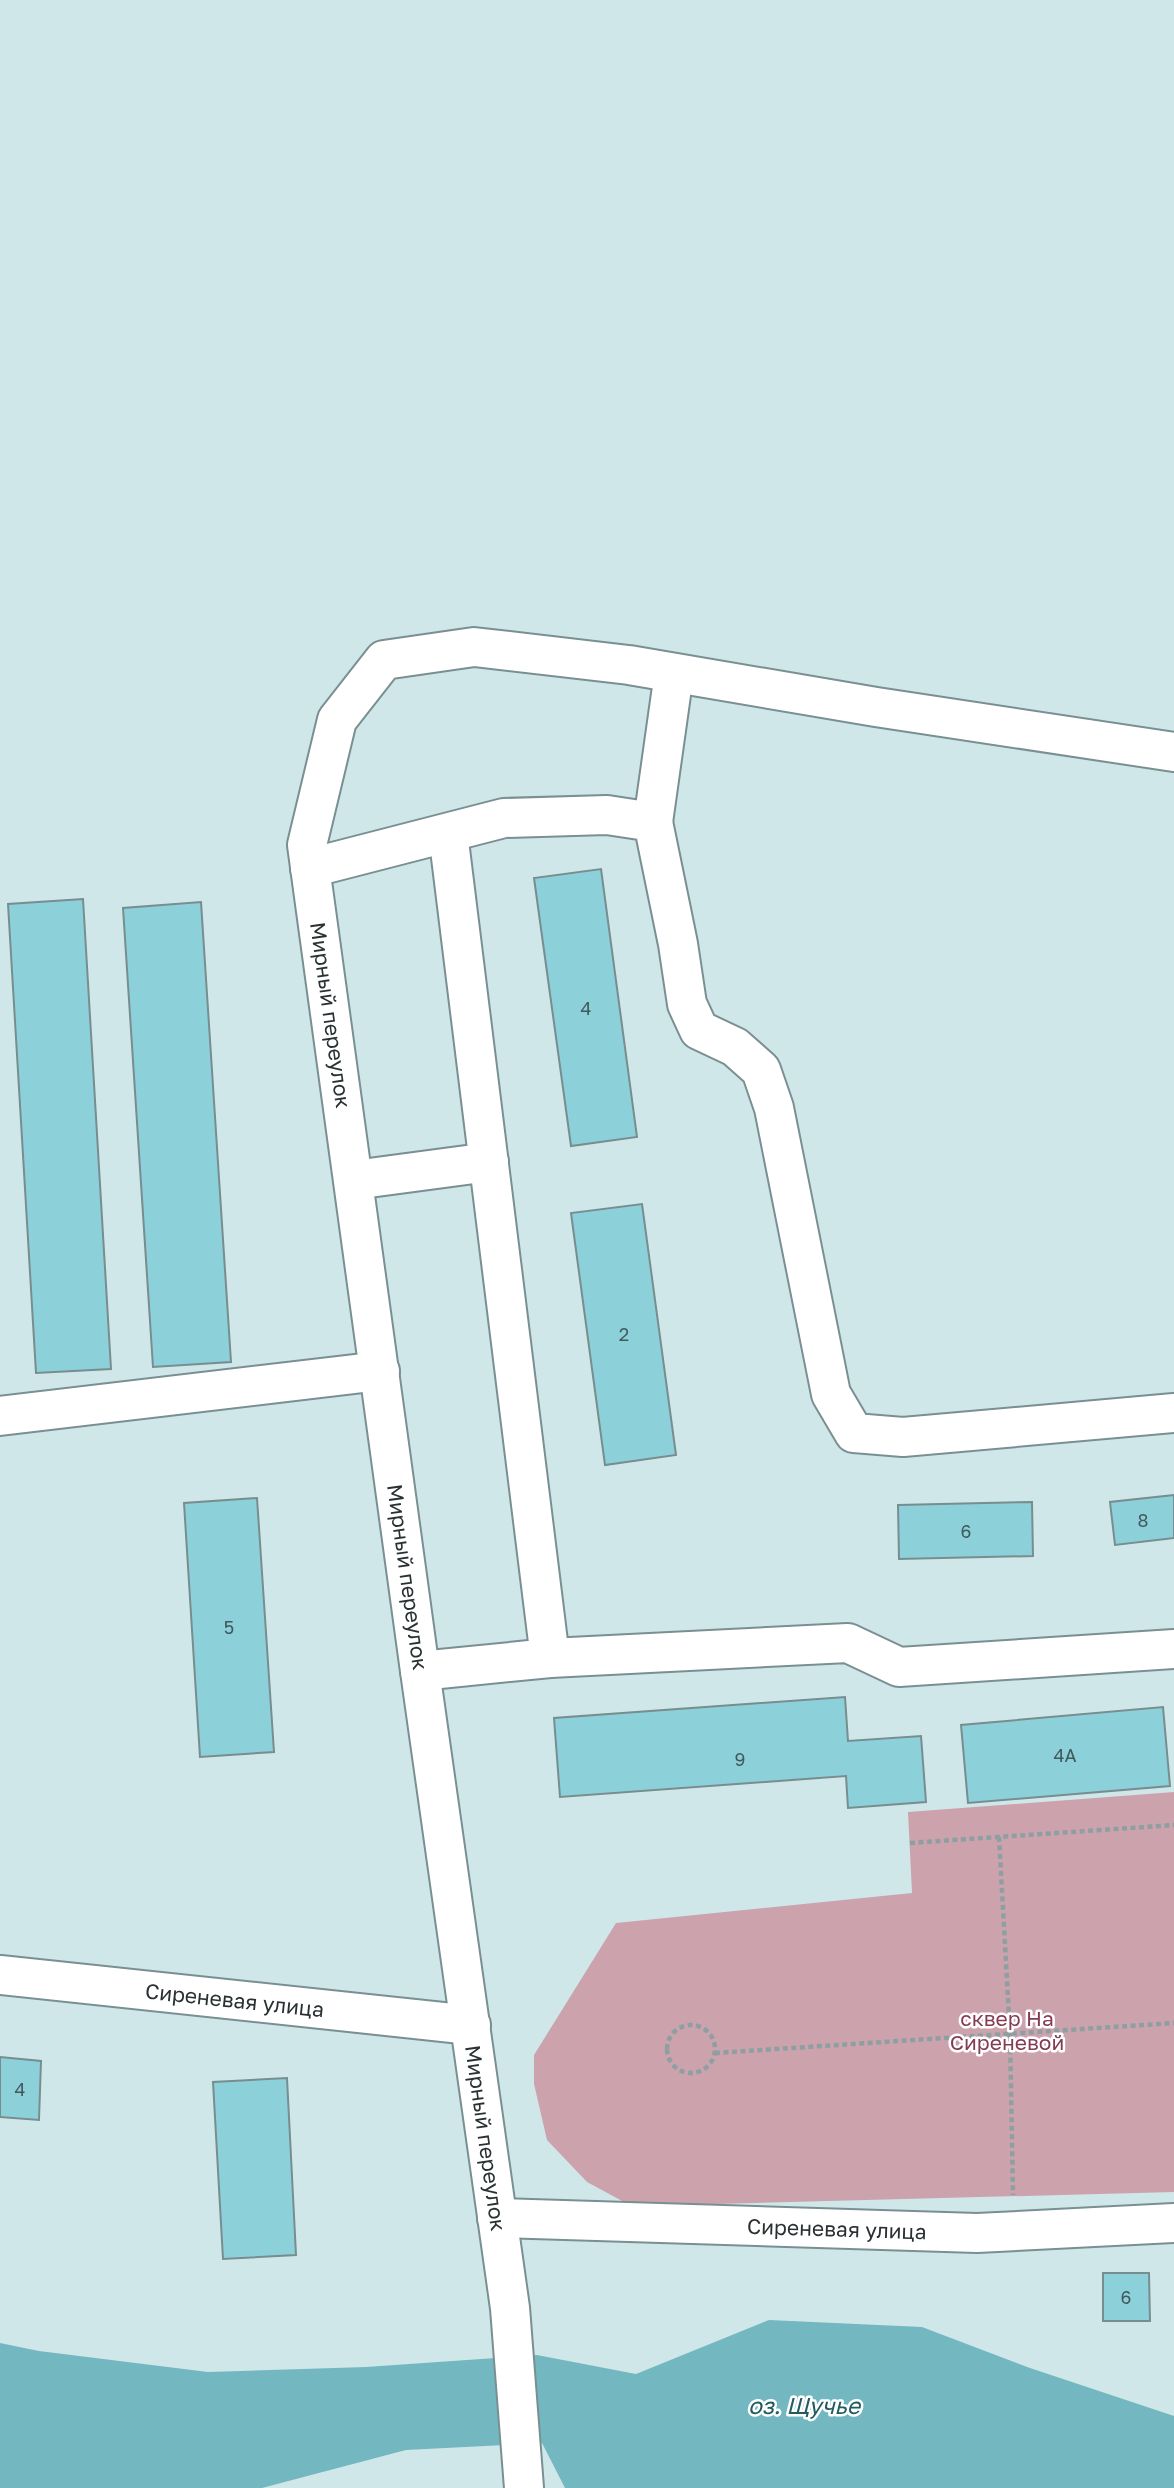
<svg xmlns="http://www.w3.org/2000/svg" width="1174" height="2488" font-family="'Golos Text',sans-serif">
	<rect width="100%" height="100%" fill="#d0e7ea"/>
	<path fill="#cca2ad" d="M1174,1792V2192L716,2204L637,2209L587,2182L547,2140L534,2084V2055L616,1923L912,1893L908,1812Z"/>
	<path fill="#73b8c1" d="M769,2320L922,2327L1030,2368L1174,2416V2488H565L542,2443L406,2450L262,2488H0V2343L39,2351L208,2372L366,2367L537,2355L636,2374Z"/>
	<path fill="#8cd1da" stroke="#788d90" stroke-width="2" d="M601,869L637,1137L571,1146L534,878Z
		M83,899L111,1369L36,1373L8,904Z
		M201,902L231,1362L153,1367L123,908Z
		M642,1204L676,1455L605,1465L571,1213Z
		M1174,1495V1538L1115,1545L1110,1502Z
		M257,1498L274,1752L200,1757L184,1503Z
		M1032,1502L1033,1556L899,1559L898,1505Z
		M845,1697L848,1741L921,1736L926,1802L848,1808L846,1776L560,1797L554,1718Z
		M1163,1707L1170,1786L968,1803L961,1725Z
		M0,2057L41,2061L39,2120L0,2117Z
		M287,2078L296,2255L223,2259L213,2082Z
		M1103,2273H1149L1150,2321H1103Z"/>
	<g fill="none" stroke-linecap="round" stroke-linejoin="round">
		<defs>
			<g id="minor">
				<path d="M653,822L674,673"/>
				<path d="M448,833L550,1658"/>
				<path d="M310,868L504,818L607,815L653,822L678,944L687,1004L699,1030L735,1047L761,1070L774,1108L831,1394L854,1433L903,1437L1174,1413"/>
				<path d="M354,1180L489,1162"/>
				<path d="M0,1416L380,1371"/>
				<path d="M420,1671L550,1658L848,1643L899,1667L1174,1649"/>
				<path id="s1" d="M0,1975L471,2025"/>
				<path id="s2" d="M497,2218L977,2233L1174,2223"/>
				<path d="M524,2488L510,2308L420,1671L307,845L337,720L384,660L474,647L629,665L876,707L1174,752"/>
			</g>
		</defs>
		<use href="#minor" stroke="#7a8f92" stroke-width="42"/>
		<path stroke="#8e9fa2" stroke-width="4.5" stroke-dasharray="5 3.5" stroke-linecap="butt" d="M999,1837L1010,2034L1013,2195
			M910,1843L1174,1825
			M667 2049a24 24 0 1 1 48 0a24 24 0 1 1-48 0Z
			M715,2053L1174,2023"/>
		<use href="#minor" stroke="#fff" stroke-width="38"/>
	</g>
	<g text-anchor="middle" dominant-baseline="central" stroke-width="5" stroke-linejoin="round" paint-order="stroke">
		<g font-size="18" fill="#42595d">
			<text x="586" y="1008">4</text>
			<text x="624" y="1334">2</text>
			<text x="1143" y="1520">8</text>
			<text x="966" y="1531">6</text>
			<text x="229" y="1627">5</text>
			<text x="1065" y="1755">4А</text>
			<text x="740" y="1759">9</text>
			<text x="20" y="2089">4</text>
			<text x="1126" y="2297">6</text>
		</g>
		<g font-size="21" fill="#293133" stroke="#fff">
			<text transform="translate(331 1015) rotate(82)">Мирный переулок</text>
			<text transform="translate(408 1577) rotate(82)">Мирный переулок</text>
			<text stroke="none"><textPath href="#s1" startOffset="236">Сиреневая улица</textPath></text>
			<text transform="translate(486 2138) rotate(82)">Мирный переулок</text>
			<text stroke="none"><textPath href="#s2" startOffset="340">Сиреневая улица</textPath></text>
		</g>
		<g font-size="21" fill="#833c53" stroke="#fff">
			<text x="1007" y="2018">сквер На<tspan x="1007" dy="24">Сиреневой</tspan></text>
		</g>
		<g font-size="23" font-style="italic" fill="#225c63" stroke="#fff">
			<text x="804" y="2405">оз. Щучье</text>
		</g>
	</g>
</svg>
